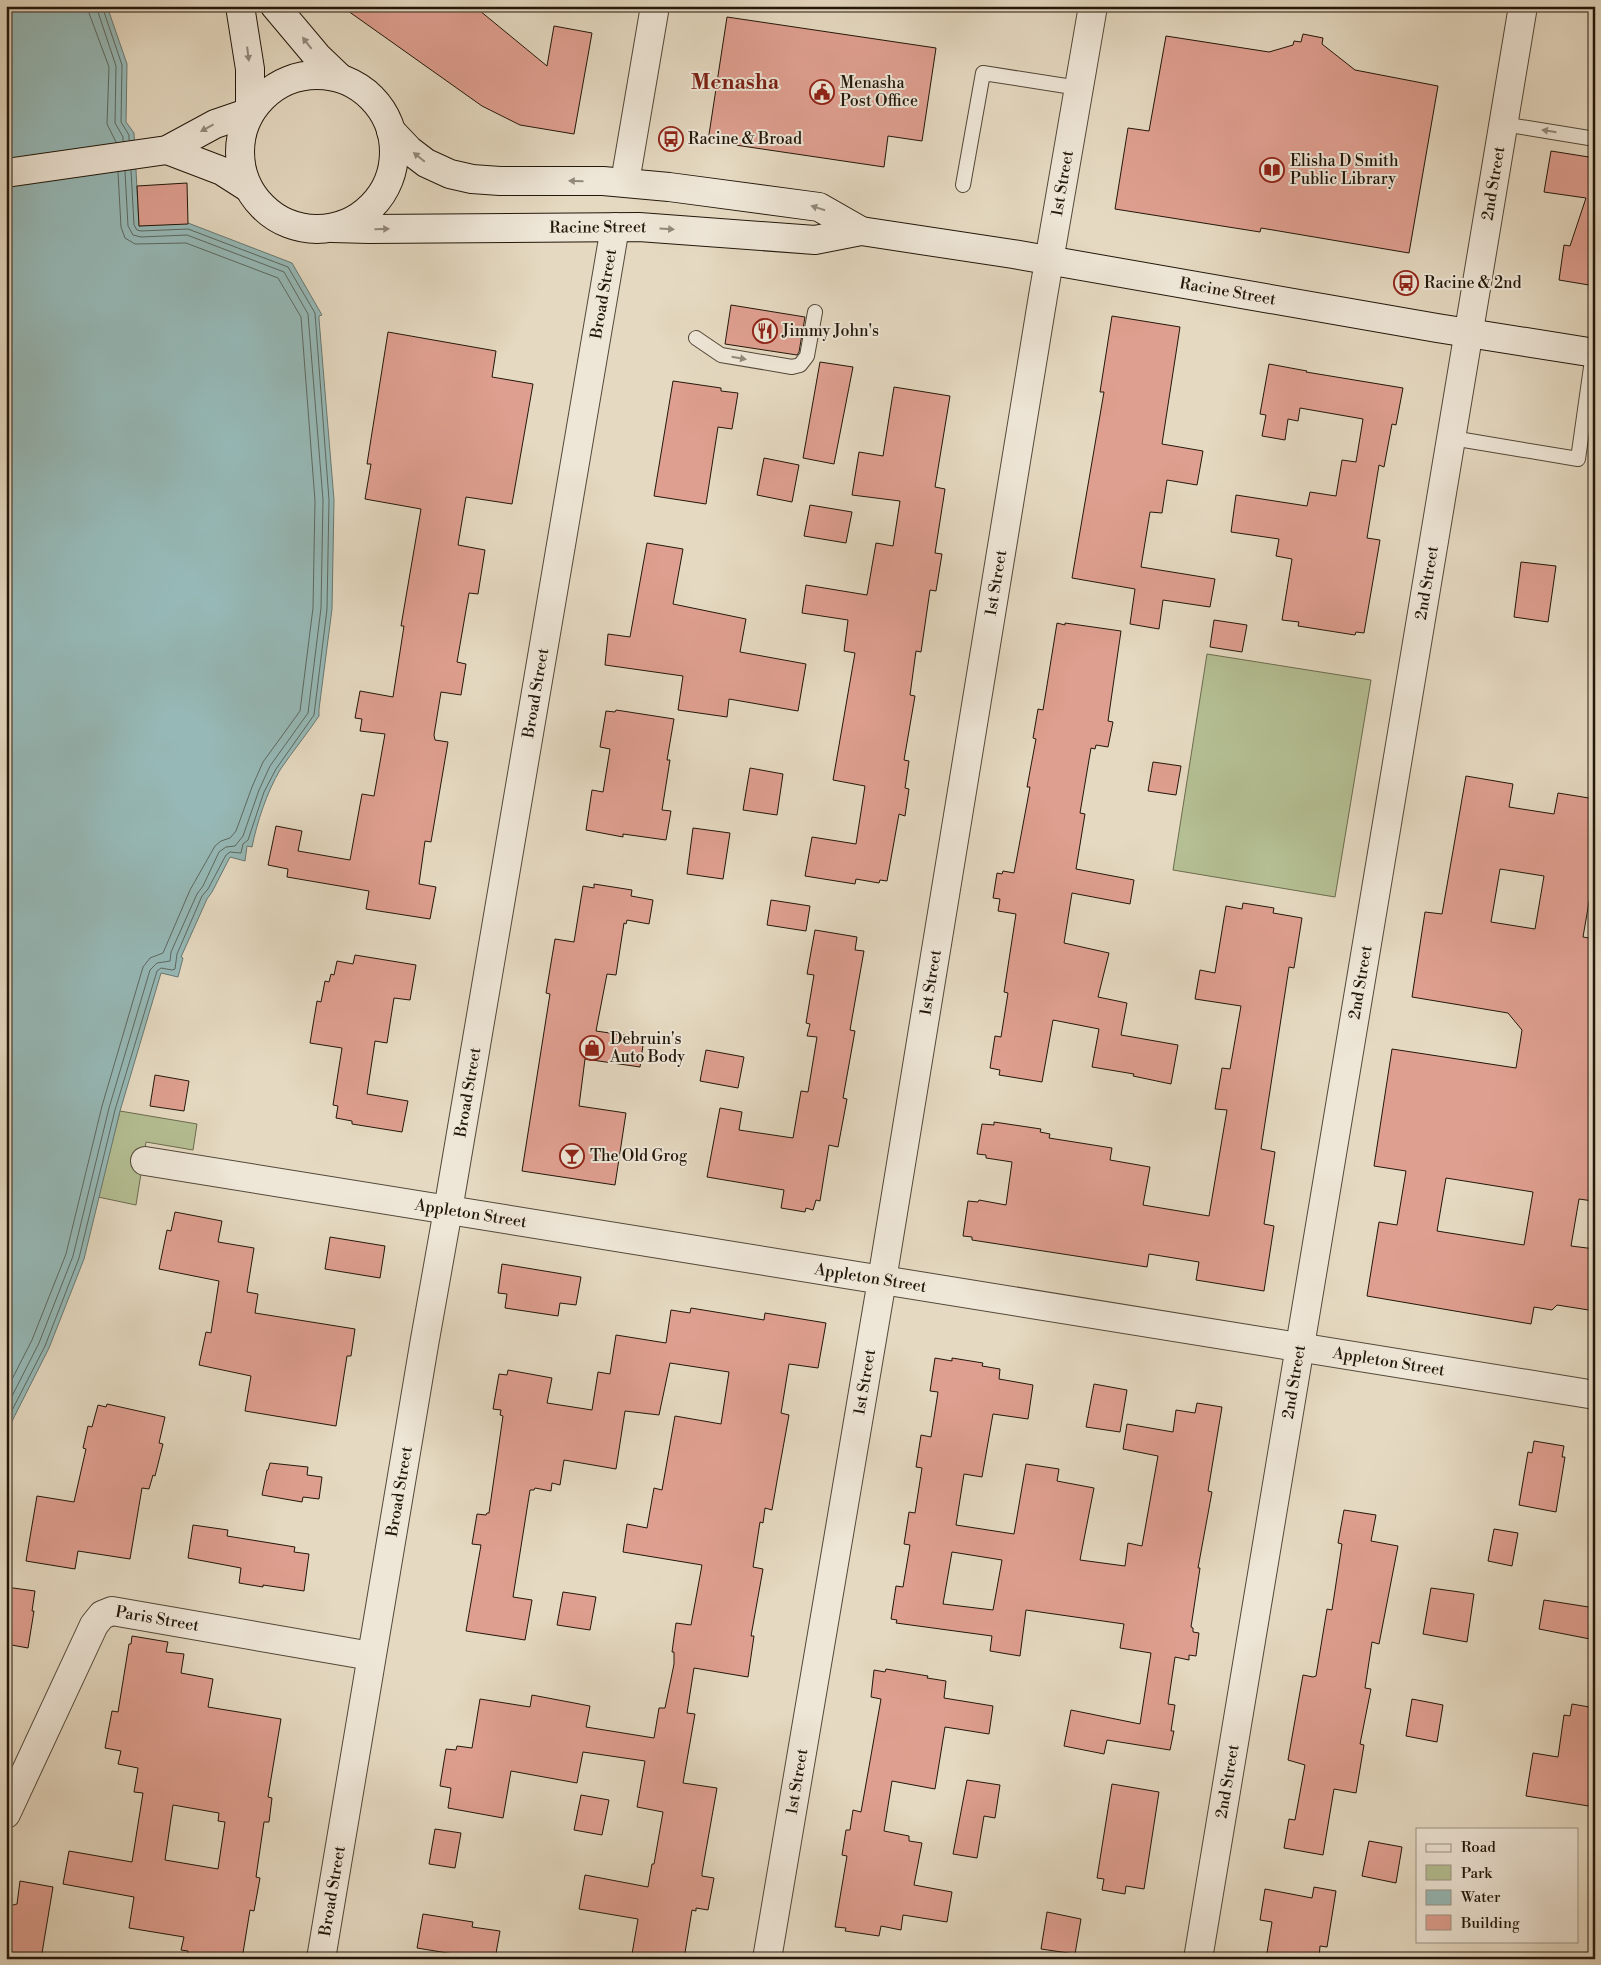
<svg xmlns="http://www.w3.org/2000/svg" width="1601" height="1965" font-family="'Libre Bodoni',serif">
	<rect width="100%" height="100%" fill="#e5d9c1"/>
	<filter id="stains"><feTurbulence type="fractalNoise" baseFrequency=".004" numOctaves="4"/><feColorMatrix values="0 0 0 0 .2 0 0 0 0 .09 0 0 0 0 .02 0 0 0 .5 -.17"/></filter>
	<radialGradient id="worn" r=".72"><stop offset=".6" stop-color="#630" stop-opacity="0"/><stop offset="1" stop-color="#630" stop-opacity=".3"/></radialGradient>
	<path fill="#b4bf93" stroke="#6b6b4e" d="M1207,654L1371,680L1335,897L1173,870Z
		M120,1111L197,1124L193,1150L146,1142L136,1205L98,1197Z"/>
	<path fill="#96b9b7" stroke="#687872" d="M6,6H107L127,64L126,122L134,133L139,226L188,223L292,263L322,315L319,316V319L334,500L332,609L319,709V716C307,734 292,752 280,770C267,792 257,822 252,847L247,846L245,861L230,857L212,892L207,899L181,957L183,958L178,977L161,973L120,1111L84,1259L49,1348L6,1433Z"/>
	<g fill="none" stroke-linecap="round" stroke-linejoin="round">
		<path stroke="#5c6860" stroke-width="1" d="M89,6V13L109,67L107,124L116,142
			M96,6L116,66L115,123L123,137V141
			M102,6L122,65L121,122L129,135V140
			M6,1391L32,1340L66,1254L102,1106L143,967L150,958L163,953L190,890L215,846L221,841L230,838L236,831L252,787L263,762L300,711L313,608L315,501L301,317L278,278L186,243L135,244L125,238L121,227L118,172
			M6,1408L39,1343L73,1256L109,1108L150,970L157,963L170,961L171,952L197,894L203,886L219,852L226,847L235,846L243,836L259,790L270,766L308,713L321,608L323,500L308,314L284,272L187,235L141,237L133,235L128,226L125,171
			M6,1422L45,1346L79,1258L115,1110L157,971L161,968L172,970L175,969L177,954L202,896L208,889L226,855L230,852L241,853L243,844L248,840L264,792L276,769L314,715L327,609L329,500L315,313L288,267L188,229L141,231L137,230L134,225L131,170"/>
	</g>
	<path fill="#df9f90" stroke="#22170a" fill-rule="evenodd" d="M341,6H474L547,66L554,26L592,33L574,134L520,125L482,106Z
		M727,17L936,48L922,141L888,136L884,167L708,141Z
		M1303,34L1323,38L1322,44L1355,70L1438,86L1409,253L1261,228L1260,232L1115,209L1128,128L1149,131L1166,36L1269,52L1293,45L1294,41L1301,42Z
		M1551,151L1595,158V286L1559,280L1564,245L1570,246L1586,198L1544,192Z
		M187,183L188,224L139,226L137,186Z
		M731,305L805,317L799,352L797,355L725,344Z
		M1112,316L1180,327L1162,444L1203,451L1197,485L1167,480L1162,513L1150,512L1141,567L1215,579L1210,607L1163,600L1159,629L1130,624L1135,589L1072,578L1104,392H1100Z
		M388,332L496,351L492,377L533,384L512,504L466,497L458,545L485,550L478,594L469,593L457,662L466,664L461,695L441,692L434,735L435,740L448,742L431,842L425,841L419,884L436,887L430,919L366,909L369,891L287,877L288,869L268,865L276,826L302,831L298,851L350,860L362,794L374,796L385,734L360,731L362,719L355,718L360,691L393,697L404,626H401L421,509L365,499L371,464H367Z
		M820,362L853,367L834,464L803,458Z
		M1269,364L1307,371L1306,372L1403,388L1396,425L1392,424L1384,467L1379,465L1367,538L1380,540L1364,633L1356,632L1355,635L1298,626L1299,622L1282,620L1292,559L1276,556L1279,539L1231,532L1236,495L1307,506L1310,492L1336,496L1342,460L1356,462L1363,419L1300,408L1298,421L1288,419L1285,440L1262,436L1266,415L1260,414Z
		M673,381L721,388V391L738,393L732,429L718,427L706,504L654,496Z
		M894,387L950,396L935,487L945,489L935,553L942,554L936,591L930,590L921,652L916,651L910,695L915,696L904,760L909,761L905,788L909,789L905,816L899,814L887,881L880,880L879,883L856,879L855,884L805,876L812,837L856,844L865,786L833,780L855,653L844,651L848,620L802,613L806,585L867,595L876,543L893,546L900,501L852,495L859,452L883,456Z
		M764,458L799,465L792,502L757,495Z
		M810,505L852,512L846,543L804,536Z
		M647,543L683,549L673,604L746,619L740,652L806,664L798,711L729,699L727,717L678,710L683,676L605,665L608,634L630,637Z
		M1521,562L1556,566L1548,622L1514,617Z
		M1214,620L1247,625L1242,652L1210,647Z
		M1057,623L1065,625V623L1121,631L1108,721L1113,722L1108,747L1096,745L1095,749L1091,748L1080,813L1085,814L1076,869L1134,880L1130,904L1072,893L1064,943L1109,953L1098,997L1127,1003L1121,1035L1178,1045L1171,1084L1133,1076L1134,1074L1092,1067L1099,1029L1053,1020L1042,1082L999,1075L1000,1070L990,1068L995,1036L1001,1037L1008,993L1004,992L1016,914L998,911L1000,899L993,898L997,873L1002,874L1003,871L1014,873L1030,787H1027L1036,739L1033,738L1038,709L1043,710Z
		M616,710L674,719L667,760H670L662,810L671,811L666,840L623,834V837L586,830L592,790L603,792L610,749L600,747L606,711L615,712Z
		M1153,762L1181,766L1176,795L1148,791Z
		M750,768L783,774L777,815L743,810Z
		M1466,776L1513,784L1509,807L1554,814L1558,793L1595,799V867L1583,937L1595,939V1188L1593,1201L1579,1199L1571,1246L1595,1249V1311L1557,1305L1552,1310L1534,1307L1531,1324L1367,1296L1379,1222L1397,1225L1406,1171L1374,1166L1392,1049L1516,1068L1522,1030L1508,1013L1412,997L1425,912L1442,914ZM1500,869L1544,876L1535,929L1491,922ZM1446,1178L1533,1192L1524,1245L1437,1231Z
		M693,828L730,833L723,879L687,874Z
		M594,884L632,890L631,896L653,900L649,924L627,920L626,924L624,923L616,975L607,974L596,1031L644,1038L640,1067L585,1059L579,1106L626,1113L615,1185L522,1171L550,994L546,993L555,939L574,942L583,886L594,888Z
		M771,900L810,906L806,931L767,925Z
		M1243,903L1274,908L1273,913L1302,918L1294,968L1289,967L1261,1149L1275,1152L1264,1224L1274,1226L1264,1291L1196,1280L1199,1262L1149,1254L1147,1267L972,1240V1237L963,1236L968,1201L978,1202L979,1200L1006,1205L1012,1162L986,1158V1155L977,1154L982,1124L994,1125V1122L1041,1129L1040,1132L1050,1134L1049,1138L1112,1148L1110,1160L1150,1167L1143,1205L1209,1216L1227,1110L1215,1109L1222,1068L1230,1069L1241,1006L1195,999L1200,970L1215,973L1226,906L1242,909Z
		M815,930L857,937L855,950L864,951L850,1030L855,1031L843,1098L847,1099L838,1147L829,1145L820,1201L816,1200L813,1210L806,1208L805,1212L781,1208L784,1190L707,1177L720,1108L742,1112L739,1130L793,1138L801,1091L808,1092L817,1037L807,1036L810,1024L806,1023L814,975L807,974Z
		M355,955L416,965L410,1000L394,998L387,1043L375,1041L367,1094L408,1101L402,1132L352,1124V1121L336,1118L338,1106L333,1105L342,1048L310,1043L317,1001L321,1002L325,981L329,982L331,974L334,975L337,961L353,964Z
		M706,1050L744,1057L738,1088L700,1081Z
		M155,1075L189,1081L184,1111L150,1106Z
		M175,1212L222,1221L218,1242L254,1248L247,1292L258,1294L255,1313L355,1329L351,1356H347L336,1426L245,1411L251,1376L199,1365L206,1332L211,1333L219,1281L159,1269L167,1230L171,1231Z
		M330,1237L385,1246L380,1278L325,1269Z
		M502,1264L581,1277L576,1305L560,1303L558,1316L505,1308L507,1294L498,1293Z
		M691,1308L764,1320L765,1313L826,1323L818,1368L789,1364L781,1413L789,1415L777,1481L772,1510L765,1508L763,1523L760,1522L753,1567L763,1569L751,1636H754L748,1677L694,1668L687,1713L695,1714L683,1783L717,1788L702,1873V1876L714,1878L708,1910L696,1908V1911L692,1910L684,1959H635L636,1955L632,1954L638,1919L579,1909L585,1875L648,1887L652,1864H654L663,1812L637,1807L645,1761L583,1752L577,1783L511,1771L503,1818L448,1808L451,1788L440,1786L446,1749L456,1750L457,1746L472,1748L480,1699L530,1707L532,1695L590,1706L586,1727L654,1738L659,1708H665L674,1664V1652H672L676,1623L691,1625L702,1565L623,1552L627,1524L647,1528L654,1488L662,1490L675,1416L721,1424L729,1372L670,1363L659,1415L625,1411L616,1469L564,1460L560,1485L552,1483L551,1491L535,1488L534,1490H530L513,1597L532,1600L525,1640L466,1631L481,1545L472,1544L477,1514L486,1515L487,1513H489L503,1416L500,1415L501,1410L493,1409L499,1374L507,1375L508,1370L552,1378L547,1403L592,1410L598,1372L610,1374L616,1335L666,1343L671,1310L690,1313Z
		M935,1358L952,1361V1358L983,1363L982,1366L1000,1369L999,1379L1033,1385L1028,1419L993,1414L982,1477L964,1474L956,1525L1014,1534L1026,1464L1059,1469L1057,1481L1094,1488L1080,1560L1125,1566L1128,1543L1142,1546L1158,1456L1123,1449L1127,1424L1173,1432L1176,1410L1195,1413L1197,1403L1222,1407L1208,1491L1212,1492L1198,1568H1200L1191,1627L1193,1628V1632L1199,1633L1196,1656L1189,1655V1660L1175,1657L1168,1704L1175,1705L1171,1731H1174L1170,1750L1107,1740L1104,1754L1064,1746L1071,1710L1140,1724L1151,1653L1120,1648L1124,1624L1026,1610L1020,1656L990,1651L992,1636L896,1623L897,1620L891,1619L896,1586L903,1587L910,1545L904,1544L909,1512L915,1513L922,1468L916,1467L921,1435L931,1437L938,1392L930,1391ZM952,1552L1002,1560L993,1610L943,1604Z
		M1094,1384L1127,1390L1120,1432L1086,1427Z
		M107,1404L165,1417L159,1443L163,1444L155,1476L153,1475L149,1489L142,1488L130,1559L78,1551L75,1569L26,1561L37,1496L74,1502L86,1449L83,1448L88,1426L92,1427L98,1405L106,1407Z
		M1534,1441L1564,1446L1562,1457H1565L1556,1512L1519,1505L1528,1452L1532,1453Z
		M270,1463L308,1467L307,1475L322,1477L319,1499L303,1497L302,1502L262,1495L267,1470H268Z
		M1344,1510L1376,1515L1371,1541L1398,1546L1379,1644L1372,1642L1365,1688L1371,1689L1360,1744L1364,1745L1356,1793L1334,1789L1323,1855L1284,1848L1289,1819L1295,1820L1305,1765L1288,1760L1303,1675L1313,1677L1316,1676L1327,1609L1332,1610L1342,1544L1338,1543Z
		M193,1525L228,1530L227,1536L295,1547L294,1552L309,1554L304,1591L263,1585V1587L239,1583L241,1568L188,1558Z
		M1494,1529L1518,1533L1512,1566L1488,1561Z
		M6,1587L35,1591L32,1611H34L28,1648L6,1644Z
		M1431,1588L1474,1594L1467,1642L1423,1634Z
		M563,1592L596,1597L590,1630L557,1625Z
		M1544,1600L1595,1608V1640L1539,1629Z
		M132,1636L168,1642L166,1652L184,1654L181,1673L213,1679L208,1707L281,1719L268,1797L272,1798L269,1822H264L256,1877L260,1878L254,1911L250,1910L242,1959H187L188,1951L181,1950L184,1937L129,1928L134,1897L63,1884L69,1851L132,1862L143,1793L134,1792L138,1768L118,1764L121,1751L105,1748L112,1711L118,1712L129,1644H131ZM173,1805L219,1813L218,1821L225,1822L218,1869L165,1860Z
		M886,1669L928,1676L927,1678L946,1681L944,1698L993,1706L989,1734L945,1727L935,1789L892,1781L884,1831L909,1836V1841L922,1843L914,1885L952,1892L947,1922L903,1915L901,1930L881,1926L879,1936L845,1931L846,1928L835,1927L847,1856L842,1855L846,1830H850L853,1810L861,1812L881,1699L871,1697L874,1670L885,1672Z
		M1412,1699L1443,1705L1437,1742L1406,1736Z
		M1572,1704L1595,1708V1807L1526,1796L1533,1753L1558,1757L1564,1715L1570,1716Z
		M967,1780L1000,1785L995,1818L984,1816L977,1858L953,1854Z
		M1112,1784L1159,1792L1144,1889L1126,1886L1125,1894L1102,1890L1104,1879L1097,1878Z
		M581,1795L609,1800L602,1835L574,1830Z
		M435,1829L461,1833L455,1868L429,1864Z
		M1369,1841L1402,1847L1396,1883L1362,1876Z
		M20,1881L53,1887L41,1959H6V1924L9,1906L17,1904Z
		M1314,1887L1336,1891L1327,1947L1320,1946L1319,1959H1266L1272,1922L1260,1920L1265,1889L1312,1898Z
		M1047,1912L1081,1919L1075,1954L1041,1949Z
		M423,1914L473,1922L472,1927L500,1931L495,1959H484L417,1948Z"/>
	<g fill="none" stroke-linecap="round" stroke-linejoin="round">
		<defs>
			<path id="service" d="M1503,124L1595,139
				M963,185L983,73L1079,88
				M696,338L721,355L792,367L800,365L807,356L815,312
				M1452,438L1578,459L1593,353"/>
			<g id="minor">
				<path id="s1" d="M145,1161L1595,1395"/>
				<path id="s2" d="M6,1814L94,1625L102,1615L112,1611L371,1656"/>
				<path id="s3" d="M321,1959L424,1345L448,1210L615,227"/>
				<path id="s4" d="M767,1959L882,1280L1043,296L1093,6"/>
				<path id="s5" d="M1198,1959L1523,6"/>
			</g>
			<path id="tertiary" d="M625,182L655,6"/>
			<g id="secondary">
				<path d="M275,6L317,56L340,78"/>
				<circle cx="317" cy="152" r="77"/>
				<path d="M391,131L409,150L426,163L450,174L472,179L500,181H603L669,187L819,207L861,231"/>
				<path d="M167,150L222,171L247,187"/>
				<path d="M6,173L167,150L215,124L250,112V69L240,6"/>
				<path id="s6" d="M333,228L369,229L639,227L815,240L861,231L1013,254L1437,328L1595,353"/>
			</g>
		</defs>
		<use href="#service" stroke="#534838" stroke-width="16"/>
		<use href="#minor" stroke="#534838" stroke-width="30"/>
		<use href="#tertiary" stroke="#534838" stroke-width="30"/>
		<use href="#secondary" stroke="#22170a" stroke-width="30"/>
		<use href="#service" stroke="#eee6d7" stroke-width="14"/>
		<use href="#minor" stroke="#eee6d7" stroke-width="28"/>
		<use href="#tertiary" stroke="#eee6d7" stroke-width="28"/>
		<use href="#secondary" stroke="#eee6d7" stroke-width="28"/>
	</g>
	<defs><path id="oneway-solid" d="M-6-.8H1V-3.2L6.5 0L1 3.2V.8H-6Z" transform="scale(1.25)"/></defs>
	<g fill="#92897b">
		<use href="#oneway-solid" transform="translate(307 43) rotate(-128)"/>
		<use href="#oneway-solid" transform="translate(248 54) rotate(83)"/>
		<use href="#oneway-solid" transform="translate(207 128) rotate(151)"/>
		<use href="#oneway-solid" transform="translate(1549 131) rotate(-171)"/>
		<use href="#oneway-solid" transform="translate(419 157) rotate(-141)"/>
		<use href="#oneway-solid" transform="translate(576 181) rotate(-179)"/>
		<use href="#oneway-solid" transform="translate(818 208) rotate(-162)"/>
		<use href="#oneway-solid" transform="translate(382 229) rotate(-1)"/>
		<use href="#oneway-solid" transform="translate(667 229) rotate(4)"/>
		<use href="#oneway-solid" transform="translate(739 358) rotate(10)"/>
	</g>
	<defs>
		<symbol id="civic-ring" viewBox="-11 -11 22 22"><circle r="9.5" fill="#eee6d7" stroke="#8f2418" stroke-width="1.5"/><path d="M-.6-6.5H3V-4.5H.6V-3L4-1V1h2V6H-6V1h2V-1L-.6-3ZM-1.2 2.5V6h2.4V2.5Z" fill="#8f2418"/></symbol>
		<symbol id="bus-ring" viewBox="-11 -11 22 22"><circle r="9.5" fill="#eee6d7" stroke="#8f2418" stroke-width="1.5"/><path d="M-5-6H5V4H4V6H2V4H-2V6H-4V4H-5ZM-3.5-4V0h7V-4ZM-3.5 1.2v1.5H-2V1.2ZM2 1.2v1.5H3.5V1.2Z" fill="#8f2418"/></symbol>
		<symbol id="library-ring" viewBox="-11 -11 22 22"><circle r="9.5" fill="#eee6d7" stroke="#8f2418" stroke-width="1.5"/><path d="M-6-4Q-3-5.5-.7-3.5V5Q-3 3-6 4ZM6-4Q3-5.5 .7-3.5V5Q3 3 6 4Z" fill="#8f2418"/></symbol>
		<symbol id="restaurant-ring" viewBox="-11 -11 22 22"><circle r="9.5" fill="#eee6d7" stroke="#8f2418" stroke-width="1.5"/><path d="M-5-6h1v4h1v-4h1v4h1v-4h1v5L-1.5 .5V6h-2V.5L-5-1ZM5-6V6H3V1.5H1.5Q1.5-4 5-6Z" fill="#8f2418"/></symbol>
		<symbol id="shop-ring" viewBox="-11 -11 22 22"><circle r="9.5" fill="#eee6d7" stroke="#8f2418" stroke-width="1.5"/><path d="M-5-2.5h2.3a2.7 3.5 0 0 1 5.4 0H5L5.5 6h-11ZM-1.5-2.5h3a1.5 2.3 0 0 0-3 0Z" fill="#8f2418"/></symbol>
		<symbol id="bar-ring" viewBox="-11 -11 22 22"><circle r="9.5" fill="#eee6d7" stroke="#8f2418" stroke-width="1.5"/><path d="M-6-5H6L.8 .8V4.5H3.5V6h-7V4.5H-.8V.8Z" fill="#8f2418"/></symbol>
	</defs>
	<g fill-rule="evenodd">
		<use href="#civic-ring" x="808" y="78" width="28" height="28"/>
		<use href="#bus-ring" x="657" y="125" width="28" height="28"/>
		<use href="#library-ring" x="1258" y="156" width="28" height="28"/>
		<use href="#bus-ring" x="1392" y="269" width="28" height="28"/>
		<use href="#restaurant-ring" x="751" y="317" width="28" height="28"/>
		<use href="#shop-ring" x="578" y="1034" width="28" height="28"/>
		<use href="#bar-ring" x="558" y="1142" width="28" height="28"/>
	</g>
	<g text-anchor="middle" dominant-baseline="central" stroke-width="4" stroke-linejoin="round" paint-order="stroke">
		<g font-size="16" fill="#22170a" stroke="#eee6d7" text-anchor="start">
			<text x="840" y="83">Menasha<tspan x="840" dy="18">Post Office</tspan></text>
			<text x="688" y="139">Racine &amp; Broad</text>
			<text x="1290" y="161">Elisha D Smith<tspan x="1290" dy="18">Public Library</tspan></text>
			<text x="1424" y="283">Racine &amp; 2nd</text>
			<text x="782" y="331">Jimmy John's</text>
			<text x="610" y="1039">Debruin's<tspan x="610" dy="18">Auto Body</tspan></text>
			<text x="590" y="1156">The Old Grog</text>
		</g>
		<g font-size="16" fill="#22170a" stroke="#eee6d7">
			<text stroke="none"><textPath href="#s4" startOffset="1800">1st Street</textPath></text>
			<text stroke="none"><textPath href="#s5" startOffset="1800">2nd Street</textPath></text>
			<text stroke="none"><textPath href="#s6" startOffset="265">Racine Street</textPath></text>
			<text stroke="none"><textPath href="#s6" startOffset="901">Racine Street</textPath></text>
			<text stroke="none"><textPath href="#s3" startOffset="1689">Broad Street</textPath></text>
			<text stroke="none"><textPath href="#s4" startOffset="1395">1st Street</textPath></text>
			<text stroke="none"><textPath href="#s5" startOffset="1395">2nd Street</textPath></text>
			<text stroke="none"><textPath href="#s3" startOffset="1284">Broad Street</textPath></text>
			<text stroke="none"><textPath href="#s4" startOffset="990">1st Street</textPath></text>
			<text stroke="none"><textPath href="#s5" startOffset="990">2nd Street</textPath></text>
			<text stroke="none"><textPath href="#s3" startOffset="879">Broad Street</textPath></text>
			<text stroke="none"><textPath href="#s1" startOffset="330">Appleton Street</textPath></text>
			<text stroke="none"><textPath href="#s1" startOffset="735">Appleton Street</textPath></text>
			<text stroke="none"><textPath href="#s1" startOffset="1260">Appleton Street</textPath></text>
			<text stroke="none"><textPath href="#s4" startOffset="585">1st Street</textPath></text>
			<text stroke="none"><textPath href="#s5" startOffset="585">2nd Street</textPath></text>
			<text stroke="none"><textPath href="#s3" startOffset="474">Broad Street</textPath></text>
			<text stroke="none"><textPath href="#s2" startOffset="278">Paris Street</textPath></text>
			<text stroke="none"><textPath href="#s4" startOffset="180">1st Street</textPath></text>
			<text stroke="none"><textPath href="#s5" startOffset="180">2nd Street</textPath></text>
			<text stroke="none"><textPath href="#s3" startOffset="69">Broad Street</textPath></text>
		</g>
		<g font-size="21" font-weight="bold" fill="#7a1f14" stroke="#eee6d7">
			<text x="735" y="83">Menasha</text>
		</g>
	</g>
	<rect width="1601" height="1965" fill="none" stroke="#e5d9c1" stroke-width="25"/>
	<rect x="8" y="8" width="1586" height="1950" fill="none" stroke="#22170a" stroke-width="2.5"/>
	<rect x="12" y="12" width="1576" height="1940" fill="none" stroke="#22170a"/>
	<rect x="1416" y="1828" width="162" height="115" fill="#eee6d7" stroke="#9c9385"/>
	<rect x="1426" y="1844" width="25" height="8" fill="#eee6d7" stroke="#9c9385"/>
	<text x="1461" y="1852" font-size="15" fill="#22170a">Road</text>
	<rect x="1426" y="1865" width="25" height="15" fill="#b4bf93" stroke="#9c9385"/>
	<text x="1461" y="1878" font-size="15" fill="#22170a">Park</text>
	<rect x="1426" y="1890" width="25" height="15" fill="#96b9b7" stroke="#9c9385"/>
	<text x="1461" y="1902" font-size="15" fill="#22170a">Water</text>
	<rect x="1426" y="1915" width="25" height="15" fill="#df9f90" stroke="#9c9385"/>
	<text x="1461" y="1928" font-size="15" fill="#22170a">Building</text>
	<rect width="100%" height="100%" filter="url(#stains)"/>
	<rect width="100%" height="100%" fill="url(#worn)"/>
</svg>
